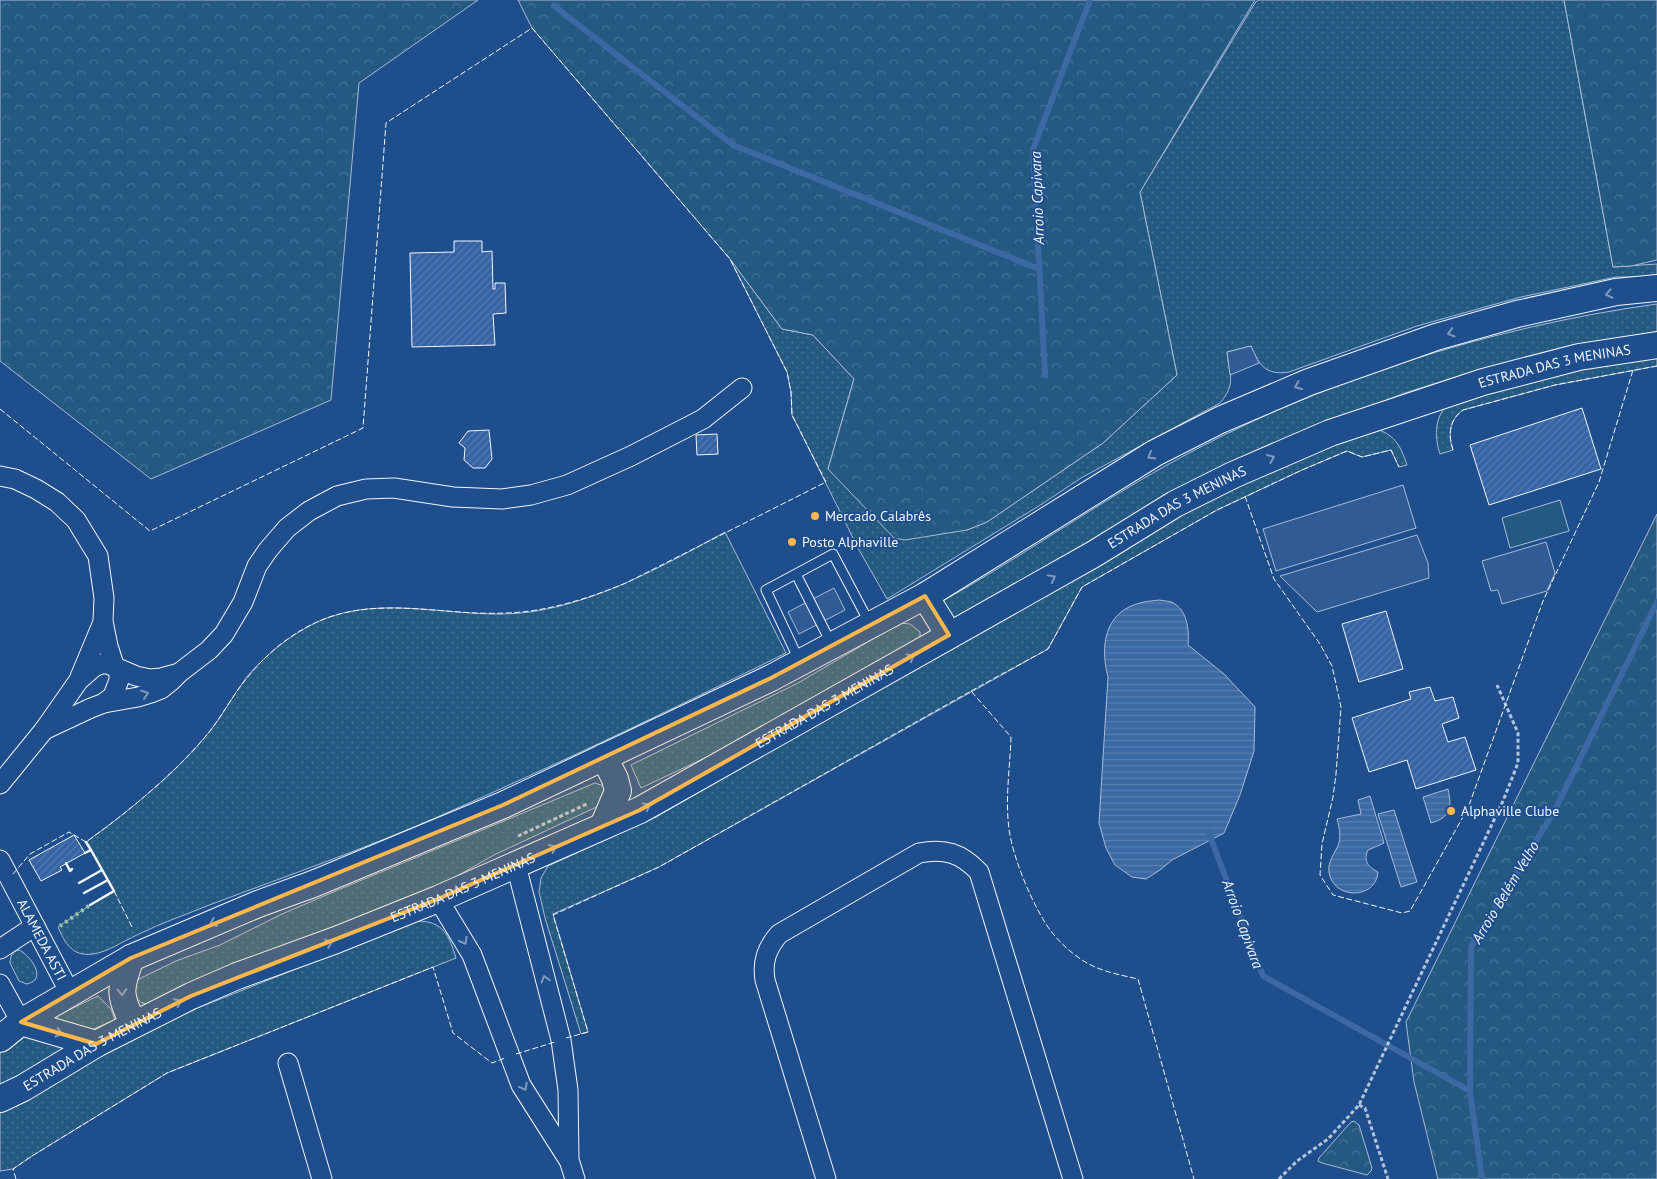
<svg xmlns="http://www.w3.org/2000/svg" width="1657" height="1179" font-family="'PT Sans',sans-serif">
	<defs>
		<pattern id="grass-dots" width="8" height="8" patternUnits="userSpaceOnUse" patternTransform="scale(1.25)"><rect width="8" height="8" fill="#245a82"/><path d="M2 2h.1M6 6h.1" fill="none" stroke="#447295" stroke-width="1.8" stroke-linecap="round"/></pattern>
		<pattern id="forest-crowns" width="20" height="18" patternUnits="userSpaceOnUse" patternTransform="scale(1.25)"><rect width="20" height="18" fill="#245a82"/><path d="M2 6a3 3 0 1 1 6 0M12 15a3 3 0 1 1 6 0" fill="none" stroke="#447295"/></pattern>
		<pattern id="water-rules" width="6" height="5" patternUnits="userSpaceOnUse" patternTransform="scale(1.25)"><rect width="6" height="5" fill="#3b69a3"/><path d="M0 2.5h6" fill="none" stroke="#587fb1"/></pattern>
		<pattern id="building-hatch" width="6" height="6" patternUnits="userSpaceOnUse" patternTransform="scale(1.25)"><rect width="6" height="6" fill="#3563a3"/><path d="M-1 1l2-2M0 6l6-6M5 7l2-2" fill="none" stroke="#537ab1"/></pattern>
	</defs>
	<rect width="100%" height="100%" fill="#1f4e8c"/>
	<path fill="url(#grass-dots)" stroke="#a8bbd7" d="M1258,0H1564L1613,267L1657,264V277H1616L1521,297L1417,326L1289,372C1267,376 1258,365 1251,346L1227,352C1229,375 1237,383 1220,403L1081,478L1042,504L887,599L859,550L792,415L791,392L787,372L730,259L782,329L813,335L854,379L828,469L967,530L987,522L1103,443L1177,375L1140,192L1255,3Z
		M1657,304V332L1574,345L1478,370L1405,393L1326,423L955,622L941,602C1018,559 1090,508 1167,465C1315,382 1489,327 1657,304Z
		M1657,352V366L1555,385L1463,410C1449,420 1448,435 1453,450L1440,454C1435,440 1434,418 1446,407C1452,402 1461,399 1468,395Z
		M1377,429C1396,436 1401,447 1407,465L1399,467L1391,450L1362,457L1347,451L1302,470L1217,510L1082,587L1048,649L659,867L553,914L588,1032L581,1034L545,918L539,892L541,878L548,866L656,817L1077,575L1147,533L1265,471Z
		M725,532L786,653C673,709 558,764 442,815C367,848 289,875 212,904C187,914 161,923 137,935C123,941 108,952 93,954C72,957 65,943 58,927L90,905L114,891L86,842C128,812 178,771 210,731C223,715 233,695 246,678C265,655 290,635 317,622C384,591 460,622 530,612C599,602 665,565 725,532Z
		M900,623L910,624L920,632V637L724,749L641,788L631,765L798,683Z
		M595,783L604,786L607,790L603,804L494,855L420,897L147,1004L142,1003L135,997V982L139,979L176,961L220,945L282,914L345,887Z
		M417,921C444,921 449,936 456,958L167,1073L32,1156L13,1169L0,1171V1111L120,1044L185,1013Z
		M19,950C27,953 42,971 35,980C33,982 30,983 27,984L19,981L10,963C10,956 13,951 19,950Z
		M98,996L111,1009L115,1020L89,1031L48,1020Z
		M34,1028L75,1045L0,1090V1051Z"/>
	<path fill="url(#forest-crowns)" stroke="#a8bbd7" d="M0,0H478L359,83L331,400L151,479L0,361Z
		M518,0H1255L1140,192L1177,375L1103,443L987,522L967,530L905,540L894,538L828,469L854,379L813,335L782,329L730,259L532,28Z
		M1564,0H1657V260L1631,266L1613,267Z
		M1657,514V1179H1438L1414,1082L1406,1022Z
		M1354,1121L1359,1125L1372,1168L1371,1171L1367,1175L1322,1163L1318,1161L1319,1158L1351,1122Z"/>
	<path fill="#245a82" stroke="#a8bbd7" d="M1560,500L1569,531L1510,548L1502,518Z"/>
	<path fill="#305b95" stroke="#a8bbd7" d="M1251,346L1259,363L1230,375L1227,352Z
		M1403,485L1416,528L1276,571L1263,529Z
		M1417,535L1428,563L1429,578L1317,612L1280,576Z
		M1546,542L1555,573L1547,591L1502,604L1498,590L1491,591L1482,561Z
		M834,588L845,610L799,634L788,612Z"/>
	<path fill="url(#water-rules)" stroke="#a8bbd7" d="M1159,600C1164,601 1172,601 1175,604C1188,613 1189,631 1188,645L1224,674L1255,707L1254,751L1240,795L1224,833L1172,860L1160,870L1146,879L1132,877L1115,865L1106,848L1099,823L1108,677C1100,647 1104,612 1140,603C1146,601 1153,601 1159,600Z
		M1448,789C1452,808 1451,817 1431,823L1423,797Z
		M1370,796L1384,843L1368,850C1363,861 1368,867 1378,872C1376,900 1333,900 1329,872C1327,862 1336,852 1339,843C1341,834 1339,827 1337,819L1361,814L1358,800Z
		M1394,810L1417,882L1401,887L1378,814Z"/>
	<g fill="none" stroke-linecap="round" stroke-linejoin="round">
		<path stroke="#3b69a3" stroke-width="6" d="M554,6L733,145L1039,269
			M1045,375L1033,149L1090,0
			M1208,831L1263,976L1470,1091L1482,1179
			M1470,1091L1471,947L1555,810L1657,602"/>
	</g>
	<path fill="url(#building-hatch)" stroke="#f2f6ff" d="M454,241H482V252L492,251L493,289H495V283H505L506,313L493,314L495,345L412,347L410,253L454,252Z
		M1582,408L1601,469L1489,505L1470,445Z
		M489,430L492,459L485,468H473L464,460L465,448L459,443L468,431Z
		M717,434L718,454L697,455L696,435Z
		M1386,611L1403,669L1359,682L1342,624Z
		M1430,687L1435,701L1453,697L1459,718L1442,724L1448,742L1465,737L1476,770L1416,789L1407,760L1369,772L1352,718L1411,699L1409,692Z
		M74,835L85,853L60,867L62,870L41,881L29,860Z"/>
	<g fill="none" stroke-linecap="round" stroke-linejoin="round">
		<defs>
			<path id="service" d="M796,574L831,643
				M799,660L766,590L833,554L870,624"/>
			<g id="minor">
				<path d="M0,476L15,479L36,489L57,502L76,520L98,556L104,598L103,621L108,646L114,665L119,673V680L113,696L104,703"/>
				<path d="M80,677L103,622"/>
				<path d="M44,730L91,708L104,703L138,697L151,693L161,689L171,681L179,673L209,650L224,634L243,602L257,566L268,550L287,528L309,511L337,496L366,489L394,488L453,497L502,499L531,495L567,485L631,456L703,419L742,388"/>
				<path d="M0,784L44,730L79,680L94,667L101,664H108L136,676L150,679L161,678L176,674"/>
				<path id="s1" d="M0,860L70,993"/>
				<path d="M516,865L561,1040L568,1090L569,1160L575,1179"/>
				<path d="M438,899L472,955L521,1085L568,1159"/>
				<path d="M0,949L35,926"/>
				<path d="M0,984L21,1022"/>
				<path d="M288,1063L322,1179"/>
				<path d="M826,1179L765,980C762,961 767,948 779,934L919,853C945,848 961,853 979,872L1073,1179"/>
			</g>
			<g id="secondary">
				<path d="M925,596L949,635"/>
				<path d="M603,826L618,791L615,779L604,757"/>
				<path d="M131,958C120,988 118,996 134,1024"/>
				<path d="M21,1022L96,1044"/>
				<path d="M0,1039L21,1022L131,958L258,904L313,884L503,805L771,678L925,596L1155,453L1220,420L1309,382L1436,337L1517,314L1616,292L1657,288"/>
				<path id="s2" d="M0,1099L23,1088L96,1044L191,996L237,976L336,940L438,899L640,810L1094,554L1175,504L1233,475L1330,433L1483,382L1579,357L1657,345"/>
			</g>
		</defs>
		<use href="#service" stroke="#f2f6ff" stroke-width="11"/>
		<use href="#minor" stroke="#f2f6ff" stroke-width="21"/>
		<use href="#secondary" stroke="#f2f6ff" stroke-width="28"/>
		<path stroke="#b3c4dc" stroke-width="3" stroke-dasharray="4 2.5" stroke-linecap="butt" d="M518,836L587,804
			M1359,1105L1365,1108L1388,1179
			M1279,1179L1297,1161L1328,1139L1359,1105L1503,801L1518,763V733L1497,685"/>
		<use href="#service" stroke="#1f4e8c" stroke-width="9"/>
		<use href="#minor" stroke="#1f4e8c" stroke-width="19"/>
		<use href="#secondary" stroke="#1f4e8c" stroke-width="26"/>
		<path stroke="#97c8a6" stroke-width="4" stroke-dasharray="2.5 4" stroke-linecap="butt" d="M60,926L90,905"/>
		<path stroke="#f2f6ff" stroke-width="1" stroke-dasharray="6 2.5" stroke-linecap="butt" d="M0,409L150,531L363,428L386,123L532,28L730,259L787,372L791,392L792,415L826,482L626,583C587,599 546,612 505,613C443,616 377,595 317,622C290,634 265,655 247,678C233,695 223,714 210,731C178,771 128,812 86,842L69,832L30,854L13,874
			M1453,450C1448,435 1449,420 1463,410L1555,385L1657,366
			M1245,496L1274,579L1320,644L1332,666L1341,707L1336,774L1333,797L1322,844L1320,875L1333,895L1402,913L1410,911L1468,808L1543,601L1599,482L1633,370
			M971,691L1048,649L1082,587L1217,510L1302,470L1347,451L1362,457L1391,450L1399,467
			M114,891L133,929
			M566,1038L588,1032L553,915L659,867L971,691L1011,737C1010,767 1005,799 1009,829C1013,859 1033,906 1050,930C1060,943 1073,955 1087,963C1103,972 1121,975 1138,979L1194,1179
			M516,1054L555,1042
			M16,1179L13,1169L32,1156L167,1073L433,967L453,1033L492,1063L505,1058"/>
		<path stroke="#f2f6ff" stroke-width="2.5" d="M86,842L91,850
			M85,853L91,850L114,891L90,905
			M66,863L70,871L72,869
			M79,883L102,870
			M84,893L108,880"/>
	</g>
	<defs><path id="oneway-chevron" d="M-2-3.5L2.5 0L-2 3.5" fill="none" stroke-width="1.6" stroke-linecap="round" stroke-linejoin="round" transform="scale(1.25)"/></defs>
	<g stroke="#7e9ac0">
		<use href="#oneway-chevron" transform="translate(1609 294) rotate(168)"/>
		<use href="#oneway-chevron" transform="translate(1451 333) rotate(164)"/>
		<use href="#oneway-chevron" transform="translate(1298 386) rotate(157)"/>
		<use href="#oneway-chevron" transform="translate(1151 456) rotate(150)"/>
		<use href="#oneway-chevron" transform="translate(1271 458) rotate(-23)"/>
		<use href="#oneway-chevron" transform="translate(1052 578) rotate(-29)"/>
		<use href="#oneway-chevron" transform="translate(911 657) rotate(-30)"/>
		<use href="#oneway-chevron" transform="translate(145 694) rotate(-18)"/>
		<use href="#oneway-chevron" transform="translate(647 806) rotate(-29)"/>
		<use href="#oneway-chevron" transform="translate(553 848) rotate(-24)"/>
		<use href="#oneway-chevron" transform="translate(213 923) rotate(157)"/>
		<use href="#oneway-chevron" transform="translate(464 941) rotate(60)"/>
		<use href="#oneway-chevron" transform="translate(329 943) rotate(-20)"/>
		<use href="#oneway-chevron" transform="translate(545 979) rotate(-105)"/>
		<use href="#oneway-chevron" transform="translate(122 992) rotate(88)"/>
		<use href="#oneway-chevron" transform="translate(178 1002) rotate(-26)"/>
		<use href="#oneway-chevron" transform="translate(59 1033) rotate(16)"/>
		<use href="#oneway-chevron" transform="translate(524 1087) rotate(62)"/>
	</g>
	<path fill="#ffb74d" fill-opacity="0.2" stroke="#ffb74d" stroke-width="4" stroke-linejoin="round" d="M925,596L949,635L640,810L438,899L191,996L96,1044L21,1022L131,958L503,805L771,678Z"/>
	<g fill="#ffb74d" stroke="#1f4e8c" stroke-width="2">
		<circle cx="815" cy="516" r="5"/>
		<circle cx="792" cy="542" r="5"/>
		<circle cx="1451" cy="811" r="5"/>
	</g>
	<g text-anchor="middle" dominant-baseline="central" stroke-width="4" stroke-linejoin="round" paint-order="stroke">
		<g font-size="14" fill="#f2f6ff" stroke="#1f4e8c">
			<text stroke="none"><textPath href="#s2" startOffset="1725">ESTRADA DAS 3 MENINAS</textPath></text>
			<text stroke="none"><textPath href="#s2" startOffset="1320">ESTRADA DAS 3 MENINAS</textPath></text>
			<text stroke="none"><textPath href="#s2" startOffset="915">ESTRADA DAS 3 MENINAS</textPath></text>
			<text stroke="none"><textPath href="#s2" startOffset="510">ESTRADA DAS 3 MENINAS</textPath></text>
			<text stroke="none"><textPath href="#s1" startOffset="90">ALAMEDA ASTI</textPath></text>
			<text stroke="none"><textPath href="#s2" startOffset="105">ESTRADA DAS 3 MENINAS</textPath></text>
		</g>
		<g font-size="14" fill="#f2f6ff" stroke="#1f4e8c" text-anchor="start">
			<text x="825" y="516">Mercado Calabrês</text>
			<text x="802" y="542">Posto Alphaville</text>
			<text x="1461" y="811">Alphaville Clube</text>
		</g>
		<g font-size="15" font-style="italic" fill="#f2f6ff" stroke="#1f4e8c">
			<text transform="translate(1037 198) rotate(-92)">Arroio Capivara</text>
			<text transform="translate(1505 892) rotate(-59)">Arroio Belém Velho</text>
			<text transform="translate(1243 924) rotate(70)">Arroio Capivara</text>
		</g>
	</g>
</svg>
